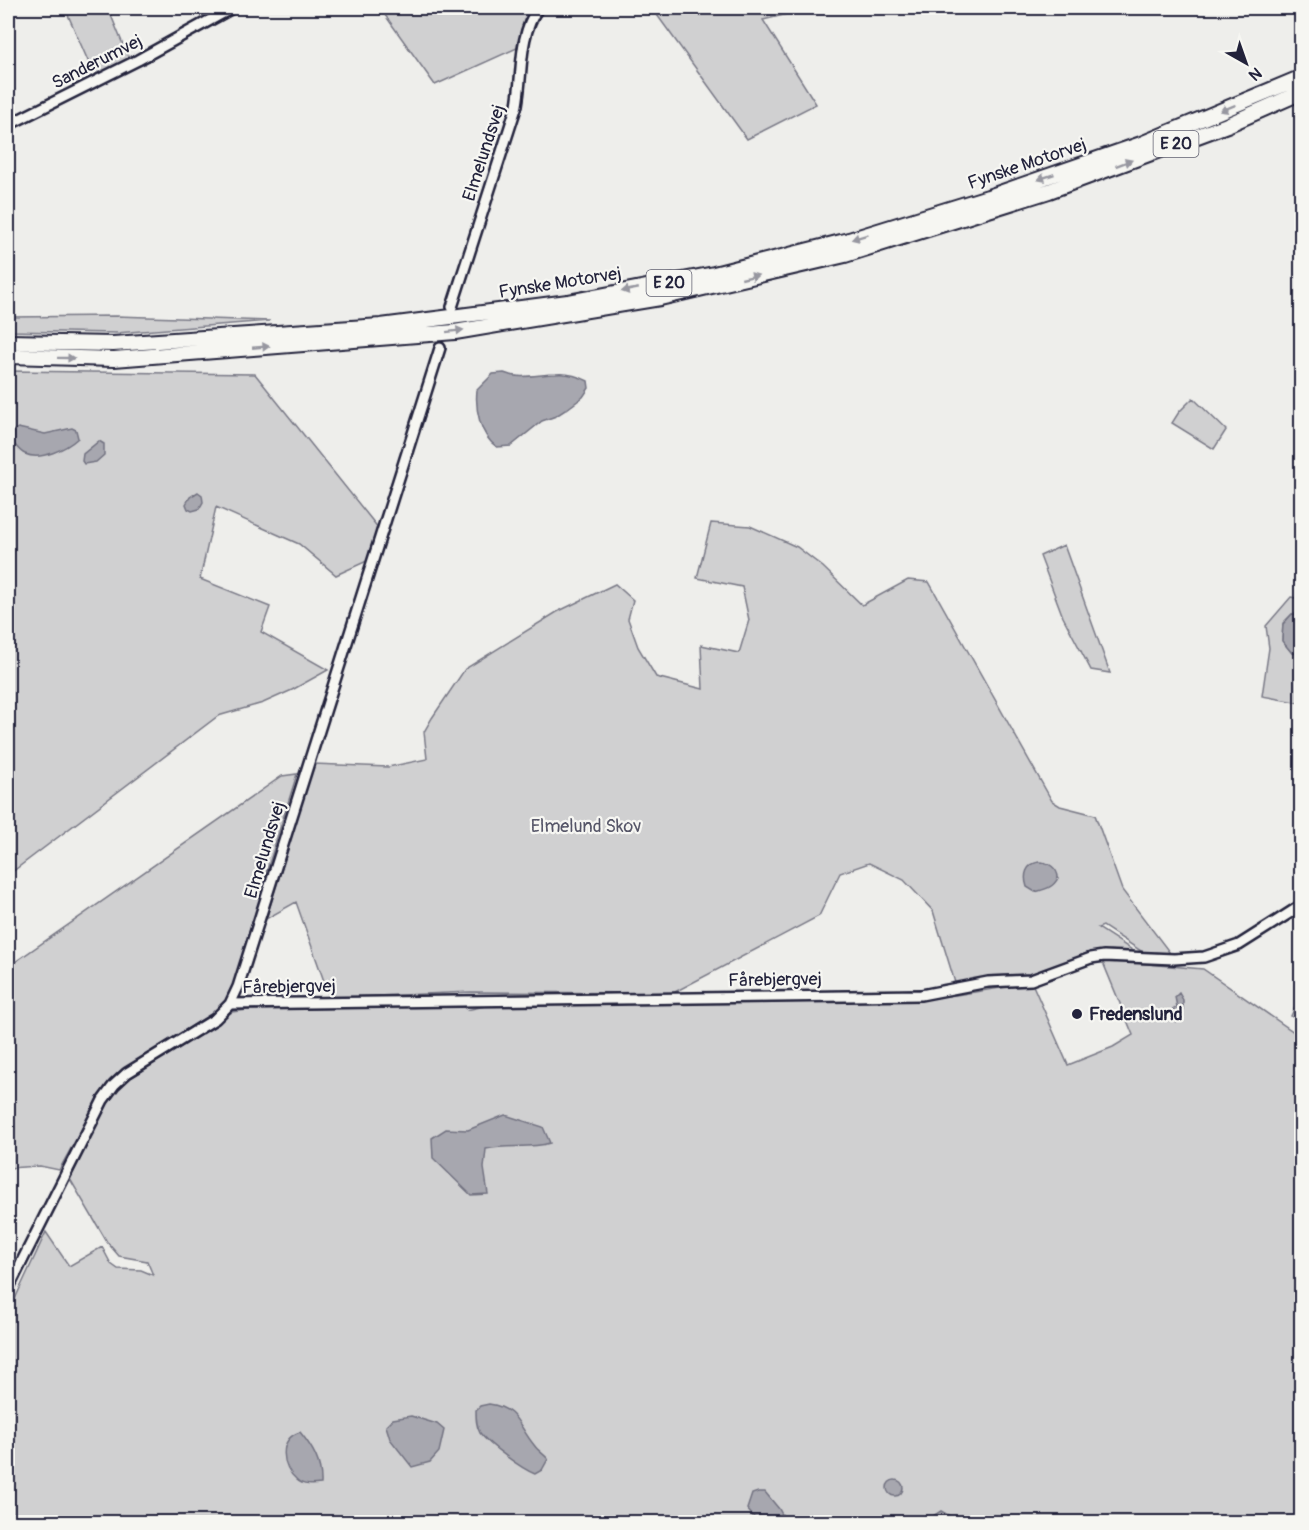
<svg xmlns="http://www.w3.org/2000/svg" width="1309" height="1530" font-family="Pangolin,sans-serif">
	<rect width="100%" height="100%" fill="#eeeeeb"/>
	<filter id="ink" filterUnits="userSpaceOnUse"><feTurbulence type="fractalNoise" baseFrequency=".0167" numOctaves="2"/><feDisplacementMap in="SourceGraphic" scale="12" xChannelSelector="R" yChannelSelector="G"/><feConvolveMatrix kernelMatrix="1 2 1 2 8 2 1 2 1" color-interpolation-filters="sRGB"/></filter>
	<g filter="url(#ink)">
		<path fill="#d0d0d1" stroke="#797986" stroke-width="1.5" d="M65,8H108L129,59L95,77Z
			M380,8H531L517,48L435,85Z
			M652,8H812L763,20L816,104L747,139Z
			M116,316L270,321L116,333L8,331V317Z
			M8,371L255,374L379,529L367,561L336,575L299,544L216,507L200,579L270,607L261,632L328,670L292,690L263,703L218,716L8,875Z
			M1193,398L1226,430L1214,449L1172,423L1179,412Z
			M711,523L750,526L797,547L823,567L862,605L908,580L929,582L1052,801L1060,806L1095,815L1122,890L1170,953L1147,955L1103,926L1098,928L1140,955L1104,953L1028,976L956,986L933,911L904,880L869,863L840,873L819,916L673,993L471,992L330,998L296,902L266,919L314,764L388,767L427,759L424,732L432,718L465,669L557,612L615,584L633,600L628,619L638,647L656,677L703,689L701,645L739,653L749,620L742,587L697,578Z
			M1064,545L1110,673L1091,670L1063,617L1040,556Z
			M1291,597L1301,599V615L1292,614L1283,623L1282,640L1292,653L1301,654V703L1262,696L1269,648L1266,626Z
			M297,774L265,877L261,906L237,979L227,999L217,1010L121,1071L106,1085L59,1170L40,1166L8,1168V967L282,776Z
			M1102,960L1203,969L1301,1037V1522H8V1314L46,1232L69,1266L102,1247L111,1264L118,1269L141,1270L153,1275L147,1261L119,1256L107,1242L70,1179L111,1096L127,1080L210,1029L232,1012L247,1010L462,1005L467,1010L485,1006L896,1001L956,995L1032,983L1068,1065L1113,1047L1133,1035Z
			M1301,994L1302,1023H1301L1291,1016Z"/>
		<path fill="#a7a7af" stroke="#727281" stroke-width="1.5" d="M504,373C521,380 538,374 556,374C567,373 578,376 588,381L589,388L583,397L567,409L556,416L542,421L511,446L497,447C480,436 475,409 477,390L493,374Z
			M18,428L45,434L72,428L76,430L78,438C66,449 41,461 25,454C20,452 17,447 14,444L13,431Z
			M99,441L104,444V455L96,462L84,464L82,461L83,454Z
			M198,492L202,495L203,502L199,509L192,511L188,509L186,504L190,497Z
			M1292,614L1301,615V654L1292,653L1282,641L1283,624Z
			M1039,862C1048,862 1058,868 1058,878C1053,888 1045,889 1035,892L1027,887C1023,875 1026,864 1039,862Z
			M1179,993L1183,1000V1017L1176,1022L1169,1016L1171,1011L1177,1007L1175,997Z
			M505,1115L543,1127L550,1143C529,1149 508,1144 486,1149L484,1168L488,1194L471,1195L433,1158L432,1138L446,1129L468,1130Z
			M489,1404C518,1408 518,1426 534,1445C538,1451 544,1454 548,1459L542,1470L535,1474C522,1469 489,1445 480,1433C476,1426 476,1418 476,1410L480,1406Z
			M411,1416L437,1424L444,1430L439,1452L430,1462L412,1467L390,1439L386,1426L393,1419Z
			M300,1432C313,1448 322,1463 321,1484C313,1485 303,1486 297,1480C281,1466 278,1439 300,1432Z
			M887 1488a8 8 0 1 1 16 0a8 8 0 1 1-16 0Z
			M758,1492H765L779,1509L786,1522H758L747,1509L752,1494Z
			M941,1511L960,1522H930L933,1516Z"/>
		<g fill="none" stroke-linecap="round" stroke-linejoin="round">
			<defs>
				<path id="minor" d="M8,125L138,60L232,8
					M452,307L517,105C523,72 518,36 538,8
					M230,1004L921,995L988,982L1031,980L1091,958L1104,956L1174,959L1204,957L1239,945L1302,905
					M8,1289L103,1100L114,1085L127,1073L215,1019L230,1004L238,987L440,348"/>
				<path id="highway" d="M8,342L113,344L381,326L568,302L714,274L849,240L988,197L1141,144L1302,77
					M8,356L114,359L455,332L660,298L845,255L1049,191L1227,125L1302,92"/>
			</defs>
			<use href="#minor" stroke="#22223b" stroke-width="14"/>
			<use href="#highway" stroke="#22223b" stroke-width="18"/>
			<use href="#minor" stroke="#f6f6f2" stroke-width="9"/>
			<use href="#highway" stroke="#f6f6f2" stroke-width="14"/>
		</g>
		<defs><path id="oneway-solid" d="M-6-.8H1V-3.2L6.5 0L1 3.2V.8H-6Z" transform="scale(1.5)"/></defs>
		<g fill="#9797a0">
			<use href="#oneway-solid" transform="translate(1228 108) rotate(158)"/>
			<use href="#oneway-solid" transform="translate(1124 163) rotate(-20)"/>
			<use href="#oneway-solid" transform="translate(1046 177) rotate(161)"/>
			<use href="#oneway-solid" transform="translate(860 237) rotate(163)"/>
			<use href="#oneway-solid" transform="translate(750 277) rotate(-13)"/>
			<use href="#oneway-solid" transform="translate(630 290) rotate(169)"/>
			<use href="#oneway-solid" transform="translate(455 331) rotate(-7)"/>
			<use href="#oneway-solid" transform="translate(261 347) rotate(-5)"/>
			<use href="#oneway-solid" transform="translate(66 358) rotate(1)"/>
		</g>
	</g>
	<circle fill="#22223b" stroke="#f6f6f2" stroke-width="2" cx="1077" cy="1014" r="6"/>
	<g text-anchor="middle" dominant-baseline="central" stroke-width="4.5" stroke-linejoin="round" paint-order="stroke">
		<g fill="#f6f6f2" stroke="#626272" stroke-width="1.5">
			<rect x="1153.5" y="131" width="45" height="26" rx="4.5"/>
			<rect x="646.5" y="270" width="45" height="26" rx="4.5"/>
		</g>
		<g font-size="16" font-weight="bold" fill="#22223b">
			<text x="1176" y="144">E 20</text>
			<text x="669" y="283">E 20</text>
		</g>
		<g font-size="18" fill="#22223b" stroke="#f6f6f2">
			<text transform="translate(97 62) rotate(-27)">Sanderumvej</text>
			<text transform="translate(484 153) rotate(-72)">Elmelundsvej</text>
			<text transform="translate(1027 164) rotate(-19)">Fynske Motorvej</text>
			<text transform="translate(560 283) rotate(-9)">Fynske Motorvej</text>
			<text transform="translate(265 850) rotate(-73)">Elmelundsvej</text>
			<text transform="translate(775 980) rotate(-1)">Fårebjergvej</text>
			<text transform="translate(289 987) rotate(-1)">Fårebjergvej</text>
		</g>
		<g font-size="18" fill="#565668" stroke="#f6f6f2">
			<text x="586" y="826">Elmelund Skov</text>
		</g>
		<g font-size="18" font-weight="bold" fill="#22223b" stroke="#f6f6f2" text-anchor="start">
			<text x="1089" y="1014">Fredenslund</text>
		</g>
	</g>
	<rect width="1309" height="1530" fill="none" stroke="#f6f6f2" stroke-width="30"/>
	<rect x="15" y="15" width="1279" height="1500" fill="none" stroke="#22223b" stroke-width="2" filter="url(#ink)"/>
	<g transform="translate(1246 63) rotate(140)" stroke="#f6f6f2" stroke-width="4.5" paint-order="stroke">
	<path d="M0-4.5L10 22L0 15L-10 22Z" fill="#22223b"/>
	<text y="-9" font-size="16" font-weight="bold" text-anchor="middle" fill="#22223b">N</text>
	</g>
</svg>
